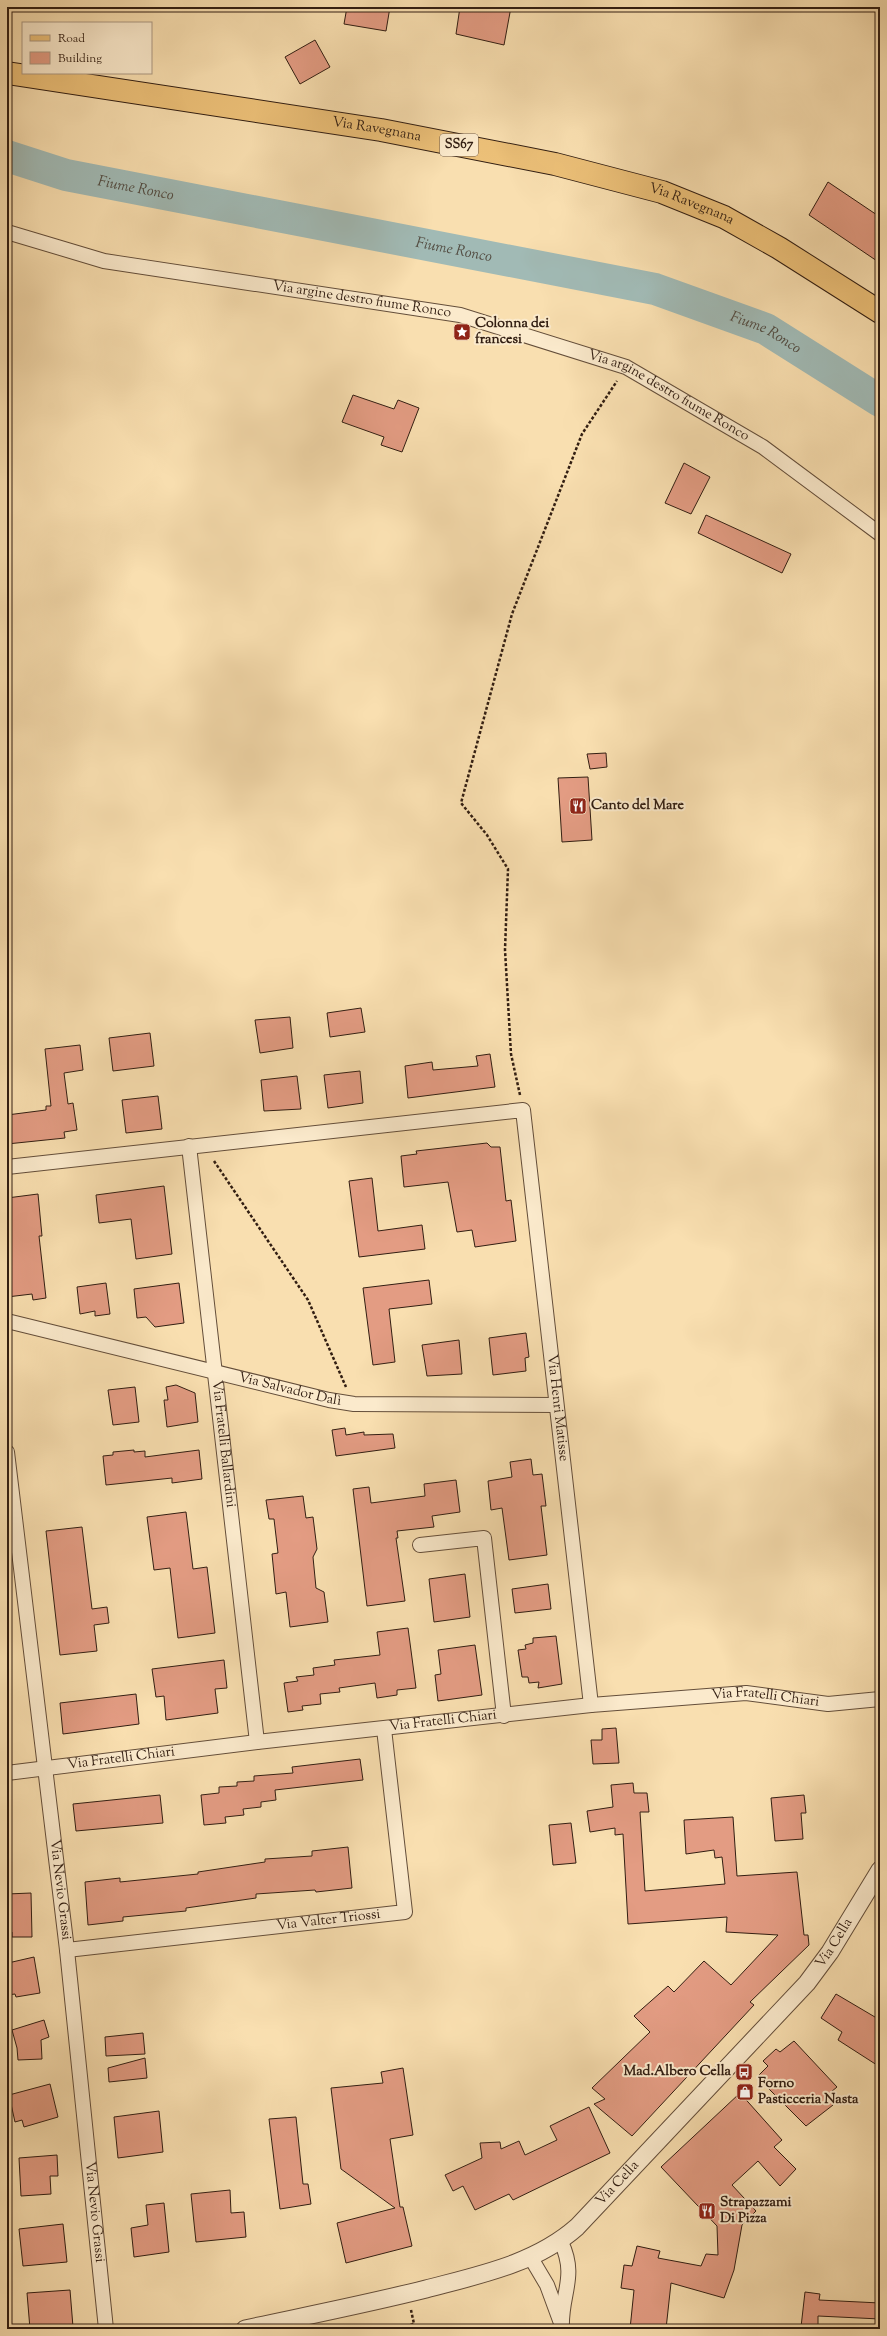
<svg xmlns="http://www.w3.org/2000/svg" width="887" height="2336" font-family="'Sorts Mill Goudy',serif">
	<rect width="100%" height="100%" fill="#f9dfb0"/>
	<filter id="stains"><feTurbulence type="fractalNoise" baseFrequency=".005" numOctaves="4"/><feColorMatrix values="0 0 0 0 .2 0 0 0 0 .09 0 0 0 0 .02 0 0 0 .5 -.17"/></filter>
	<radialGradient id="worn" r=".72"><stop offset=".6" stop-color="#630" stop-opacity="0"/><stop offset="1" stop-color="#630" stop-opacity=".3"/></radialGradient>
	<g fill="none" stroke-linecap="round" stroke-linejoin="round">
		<path stroke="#a1bab5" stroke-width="32" id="s1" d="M7,156L66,175L655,289L766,329L880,401"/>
	</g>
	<path fill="#e39c83" stroke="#321e12" d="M347,7H390L386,31L344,24Z
		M460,7H511L504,45L456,34Z
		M315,40L330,67L300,84L285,57Z
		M828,182L880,217V263L809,215Z
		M353,395L394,409L398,400L419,408L402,452L381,445L384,437L342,422Z
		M684,463L710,477L691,514L665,503Z
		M706,515L791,554L782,573L698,533Z
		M606,753L607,767L590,769L587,754Z
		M588,777L592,840L562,842L558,778Z
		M361,1008L365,1032L330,1037L327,1013Z
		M290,1017L293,1048L260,1053L255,1020Z
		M150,1033L154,1066L113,1071L109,1038Z
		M80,1045L83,1070L64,1073L68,1104L73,1103L77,1130L64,1132L65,1138L7,1144V1115L46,1110V1106H51L45,1049Z
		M490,1054L495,1087L408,1098L405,1066L432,1062L433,1070L478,1066L476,1056Z
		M360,1071L363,1103L328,1108L324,1075Z
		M297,1076L301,1109L264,1111L261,1080Z
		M158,1096L162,1129L126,1133L122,1100Z
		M487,1143L491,1147H500L506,1201L511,1200L516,1241L475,1247L472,1230L457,1232L448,1182L404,1187L401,1156L417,1154L416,1151Z
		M372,1178L378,1231L422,1225L425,1249L359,1257L349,1181Z
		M164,1186L172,1254L136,1259L131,1219L99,1223L96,1195Z
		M38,1194L42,1236H39L46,1298L33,1300L32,1294L7,1297V1198Z
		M429,1280L432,1304L389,1309L395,1362L373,1365L363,1288Z
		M106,1283L110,1314L95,1316V1311L80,1314L77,1287Z
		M179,1283L184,1323L155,1327L146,1317L137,1318L134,1289Z
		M526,1333L529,1357L525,1358L526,1371L493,1375L489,1338Z
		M459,1340L462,1374L427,1376L422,1345Z
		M176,1385L195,1393L198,1422L167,1427L164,1400H168L166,1387Z
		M135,1387L139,1422L113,1425L108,1390Z
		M345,1428L346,1435L364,1432V1435L393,1434L395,1448L336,1456L332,1430Z
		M134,1450V1452L145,1451V1457L199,1450L202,1479L172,1483V1478L106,1485L103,1456L113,1455V1452Z
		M531,1459L533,1475L542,1474L546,1506H541L547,1555L509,1560L502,1508L491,1510L488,1481L512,1477L510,1462Z
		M456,1480L460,1512L432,1516L434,1527L397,1531L398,1538H396L405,1601L367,1606L353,1489L369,1487L371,1503L425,1496L424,1484Z
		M303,1496L306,1518L313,1517L317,1549L313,1557L316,1588L324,1592L328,1622L290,1627L286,1592L276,1594L272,1554L278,1553L274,1519H269L266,1500Z
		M186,1512L193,1569L207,1567L215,1633L178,1638L170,1568L154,1570L147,1517Z
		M82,1527L92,1609L107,1607L109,1623L94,1625L97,1651L60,1655L46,1531Z
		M465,1574L470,1617L434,1622L429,1579Z
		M548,1584L551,1609L515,1613L512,1589Z
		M408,1628L416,1688L397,1690V1695L377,1698L375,1683L339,1688L340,1692L320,1694L321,1704L302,1706L303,1710L288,1712L284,1683L298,1681L296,1677L314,1675L313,1668L335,1665L334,1660L380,1655L377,1632Z
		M556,1636L562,1684L538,1688L539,1682L529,1683L528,1677H522L518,1650L526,1649L525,1645L533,1643V1638Z
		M475,1645L482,1695L438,1701L435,1675L441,1674L438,1650Z
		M224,1660L227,1688L215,1689L218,1713L166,1720L164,1696L156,1697L152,1669Z
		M136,1694L139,1724L63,1734L60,1703Z
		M616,1728L619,1763L593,1764L591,1740H602V1729Z
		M360,1759L363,1780L275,1790L276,1800L261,1802V1807L243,1809L244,1815L225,1817L226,1823L204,1825L201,1795L219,1793V1787L237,1786V1782L254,1781V1776L293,1773L292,1767Z
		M633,1783L634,1793H647L649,1812H640L645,1891L725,1884L722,1857L715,1858L714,1850L686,1854L684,1820L733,1817L737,1876L797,1872L804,1935H808L809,1945L750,2002L754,2005L632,2136L594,2104L605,2099L592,2088L650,2032L634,2016L668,1986L674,1992L704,1961L731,1985L778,1935L726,1932L727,1917L628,1924L623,1834L615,1835V1828L590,1832L587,1811L613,1807L611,1785Z
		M160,1795L163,1823L76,1831L73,1804Z
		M804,1795L806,1813H801L803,1839L775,1841L771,1798Z
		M571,1823L576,1863L553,1865L549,1825Z
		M348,1847L352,1888L316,1892L315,1890L256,1894V1898L186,1908V1911L123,1917V1921L88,1925L85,1882L120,1878V1882L198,1874V1872L265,1862V1859L312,1856V1851Z
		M31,1893L32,1937H12V1932H7V1894Z
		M34,1957L40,1993L16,1997L15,1994L7,1995L8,1963Z
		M836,1994L880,2020V2067L838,2040L842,2032L821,2018Z
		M44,2020L49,2037L41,2040L42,2059L18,2060L17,2048L12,2030Z
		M143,2033L145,2054L106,2056L105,2037Z
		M794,2041L837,2087L825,2097L833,2105L806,2126L757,2077L768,2066L763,2061L776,2049L780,2052Z
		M145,2058L147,2078L109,2082L108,2068Z
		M403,2068L413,2135L390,2139L400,2207H403L412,2246L346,2263L337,2223L395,2208L341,2169L331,2088L383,2083L381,2072Z
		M50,2084L58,2117L24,2127L22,2120L15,2122L9,2095Z
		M740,2093L782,2140L774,2147L796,2169L780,2186L758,2161L732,2185L756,2211L742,2225L734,2270L724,2298L671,2283L666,2329H630L634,2290L621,2288L624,2265L632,2266L637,2246L660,2251L658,2258L701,2266L706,2254L718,2255L717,2226L661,2167Z
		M589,2107L610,2153L513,2200L509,2194L475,2210L463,2186L453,2191L445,2175L482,2158L480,2143L500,2142L501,2149L519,2141L525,2155L557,2140L550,2126Z
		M159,2111L163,2152L118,2158L114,2117Z
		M296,2117L303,2184H308L311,2204L280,2209L269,2119Z
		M57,2155L58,2176H50L51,2194L21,2196L19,2158Z
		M230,2190L231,2213L244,2212L246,2237L196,2242L191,2194Z
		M164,2203L169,2252L134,2257L131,2228L148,2225L146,2205Z
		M63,2224L67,2262L23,2266L19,2229Z
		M70,2290L73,2327L30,2329L27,2293Z
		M805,2292L820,2294L819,2300L880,2303V2319L818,2316V2329L801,2327Z"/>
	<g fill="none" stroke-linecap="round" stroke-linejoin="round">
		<defs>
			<g id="minor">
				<path id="s2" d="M7,232L104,261L460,315L626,367L763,447L880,534"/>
				<path id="s3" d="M189,1146L257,1742"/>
				<path id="s4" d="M7,1167L523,1110L591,1705"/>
				<path id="s5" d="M7,1321L329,1400L354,1404L556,1405"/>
				<path id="s6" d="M7,1452L67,1950L106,2329"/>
				<path d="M420,1545L484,1538L504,1716"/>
				<path id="s7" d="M7,1773L257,1742L591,1705L746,1693L828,1704L880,1699"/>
				<path id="s8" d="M67,1950L405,1912L384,1729"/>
				<path d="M561,2242C578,2277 560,2295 562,2329"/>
				<path d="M531,2258L547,2285L561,2323"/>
			</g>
			<g id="tertiary">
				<path id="s9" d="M245,2329C305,2316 366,2304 426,2289C479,2275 535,2264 577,2227L807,1983L830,1952L880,1870"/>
			</g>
			<g id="primary">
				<path id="s10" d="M7,73L381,130L555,164L662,192L724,217L779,248L880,312"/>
			</g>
		</defs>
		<use href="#minor" stroke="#644e3a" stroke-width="16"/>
		<use href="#tertiary" stroke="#644e3a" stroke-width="19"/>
		<use href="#primary" stroke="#321e12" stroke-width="24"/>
		<path stroke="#321e12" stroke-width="2.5" stroke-dasharray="3 2" stroke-linecap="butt" d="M520,1095L511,1054L505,950L508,869L487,835L461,803L512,614L582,434L617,381
			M214,1161L308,1300L346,1387
			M391,2329L414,2324L411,2310"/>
		<use href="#minor" stroke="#fbeacc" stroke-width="14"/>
		<use href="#tertiary" stroke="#fbeacc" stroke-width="17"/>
		<use href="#primary" stroke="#ecc078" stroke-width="22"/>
	</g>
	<defs>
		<symbol id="sight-square" viewBox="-11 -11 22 22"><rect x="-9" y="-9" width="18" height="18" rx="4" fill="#8f2418" stroke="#fbeacc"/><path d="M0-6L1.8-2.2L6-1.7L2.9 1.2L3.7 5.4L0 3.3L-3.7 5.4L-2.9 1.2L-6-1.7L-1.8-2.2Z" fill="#fff"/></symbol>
		<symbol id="restaurant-square" viewBox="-11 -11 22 22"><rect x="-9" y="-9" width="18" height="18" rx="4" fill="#8f2418" stroke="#fbeacc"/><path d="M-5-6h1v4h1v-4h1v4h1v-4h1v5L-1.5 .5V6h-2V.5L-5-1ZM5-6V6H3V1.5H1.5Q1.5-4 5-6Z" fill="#fff"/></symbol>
		<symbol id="bus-square" viewBox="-11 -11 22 22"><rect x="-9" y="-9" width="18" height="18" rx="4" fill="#8f2418" stroke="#fbeacc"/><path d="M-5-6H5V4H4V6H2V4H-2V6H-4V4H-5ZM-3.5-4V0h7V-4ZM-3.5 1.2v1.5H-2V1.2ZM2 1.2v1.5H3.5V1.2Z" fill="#fff"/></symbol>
		<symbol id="shop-square" viewBox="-11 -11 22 22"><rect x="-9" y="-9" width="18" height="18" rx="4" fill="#8f2418" stroke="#fbeacc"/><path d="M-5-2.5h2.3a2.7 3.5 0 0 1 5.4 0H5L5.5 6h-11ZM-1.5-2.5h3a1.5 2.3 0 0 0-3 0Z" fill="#fff"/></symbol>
	</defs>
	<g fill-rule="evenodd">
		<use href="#sight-square" x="452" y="322" width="20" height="20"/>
		<use href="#restaurant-square" x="568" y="796" width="20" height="20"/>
		<use href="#bus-square" x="734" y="2062" width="20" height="20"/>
		<use href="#shop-square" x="735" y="2082" width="20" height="20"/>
		<use href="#restaurant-square" x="697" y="2201" width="20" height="20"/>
	</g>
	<g text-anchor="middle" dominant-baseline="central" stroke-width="4" stroke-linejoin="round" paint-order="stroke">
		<rect fill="#fbeacc" stroke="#6e5b4a" stroke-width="1" x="440" y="134" width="38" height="22" rx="3"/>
		<g font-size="13" font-weight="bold" fill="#321e12">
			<text x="459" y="145">SS67</text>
		</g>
		<g font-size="14" fill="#321e12" stroke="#fbeacc">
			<text stroke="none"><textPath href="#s10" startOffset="374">Via Ravegnana</textPath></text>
			<text stroke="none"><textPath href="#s10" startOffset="698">Via Ravegnana</textPath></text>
			<text stroke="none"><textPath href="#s2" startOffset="362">Via argine destro fiume Ronco</textPath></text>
			<text stroke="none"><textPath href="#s2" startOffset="686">Via argine destro fiume Ronco</textPath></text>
			<text stroke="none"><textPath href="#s5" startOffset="291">Via Salvador Dalì</textPath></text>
			<text stroke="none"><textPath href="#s4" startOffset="819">Via Henri Matisse</textPath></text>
			<text stroke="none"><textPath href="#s3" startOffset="300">Via Fratelli Ballardini</textPath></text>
			<text stroke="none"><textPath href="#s7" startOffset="763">Via Fratelli Chiari</textPath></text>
			<text stroke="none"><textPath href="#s7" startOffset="439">Via Fratelli Chiari</textPath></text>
			<text stroke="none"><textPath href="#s7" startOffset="115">Via Fratelli Chiari</textPath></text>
			<text stroke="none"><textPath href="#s6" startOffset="441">Via Nevio Grassi</textPath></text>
			<text stroke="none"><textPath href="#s8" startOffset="263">Via Valter Triossi</textPath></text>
			<text stroke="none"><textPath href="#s9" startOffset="734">Via Cella</textPath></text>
			<text stroke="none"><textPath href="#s9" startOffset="410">Via Cella</textPath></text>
			<text stroke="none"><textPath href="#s6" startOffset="765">Via Nevio Grassi</textPath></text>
		</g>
		<g font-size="14" font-weight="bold" fill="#321e12" stroke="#fbeacc" text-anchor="start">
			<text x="475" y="324">Colonna dei<tspan x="475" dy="16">francesi</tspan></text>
			<text x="591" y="806">Canto del Mare</text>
			<text x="731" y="2072" text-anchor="end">Mad.Albero Cella</text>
			<text x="758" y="2084">Forno<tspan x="758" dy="16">Pasticceria Nasta</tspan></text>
			<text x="720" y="2203">Strapazzami<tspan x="720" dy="16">Di Pizza</tspan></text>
		</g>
		<g font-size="15" font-style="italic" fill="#534d43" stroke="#fbeacc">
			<text stroke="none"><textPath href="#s1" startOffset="133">Fiume Ronco</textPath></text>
			<text stroke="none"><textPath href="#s1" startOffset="457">Fiume Ronco</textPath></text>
			<text stroke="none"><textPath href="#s1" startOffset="781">Fiume Ronco</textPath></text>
		</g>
	</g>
	<rect width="887" height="2336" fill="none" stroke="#f9dfb0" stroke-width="24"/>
	<rect x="8" y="8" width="871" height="2320" fill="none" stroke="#321e12" stroke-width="2"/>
	<rect x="12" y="12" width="863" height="2312" fill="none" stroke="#321e12"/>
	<rect x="22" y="22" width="130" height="52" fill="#fbeacc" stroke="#ab9882"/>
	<rect x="30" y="35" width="20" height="6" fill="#ecc078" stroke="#ab9882"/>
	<text x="58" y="42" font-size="12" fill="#321e12">Road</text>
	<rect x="30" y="52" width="20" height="12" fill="#e39c83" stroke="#ab9882"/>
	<text x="58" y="62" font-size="12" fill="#321e12">Building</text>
	<rect width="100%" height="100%" filter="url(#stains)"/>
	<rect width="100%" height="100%" fill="url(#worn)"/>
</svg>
